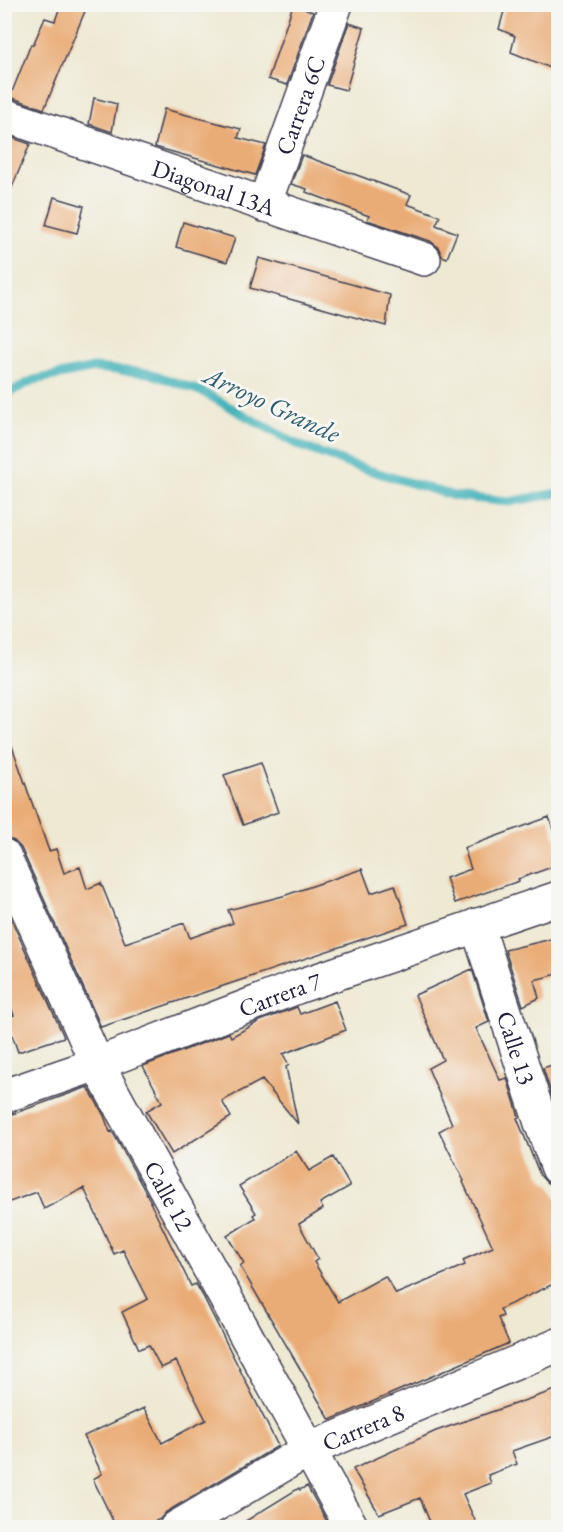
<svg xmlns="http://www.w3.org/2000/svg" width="563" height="1532" font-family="'EB Garamond',serif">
	<rect width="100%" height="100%" fill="#f6f6f2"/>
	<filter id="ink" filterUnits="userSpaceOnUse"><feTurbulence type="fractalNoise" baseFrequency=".0167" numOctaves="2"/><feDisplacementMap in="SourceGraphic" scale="12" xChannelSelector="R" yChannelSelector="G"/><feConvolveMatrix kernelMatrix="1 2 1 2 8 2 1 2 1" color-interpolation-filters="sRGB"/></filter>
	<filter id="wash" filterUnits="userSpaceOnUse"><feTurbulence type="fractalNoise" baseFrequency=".008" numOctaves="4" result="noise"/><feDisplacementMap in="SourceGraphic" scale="24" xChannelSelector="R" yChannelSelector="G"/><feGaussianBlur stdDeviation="1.35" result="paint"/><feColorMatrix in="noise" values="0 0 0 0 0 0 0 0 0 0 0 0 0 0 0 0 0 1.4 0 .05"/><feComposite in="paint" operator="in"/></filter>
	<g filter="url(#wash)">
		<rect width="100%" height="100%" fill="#eee9d3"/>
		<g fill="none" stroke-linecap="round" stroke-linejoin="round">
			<path stroke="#42b2b9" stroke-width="9" d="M4,395L34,380L94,368L149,373L203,392L298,445L349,464L454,496L509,502L558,493"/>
		</g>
		<g id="blocks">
			<path fill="#eaac76" d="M61,4H88L44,109L10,97L31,44L33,45L45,18L55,21Z
				M506,4H558V71L511,52L515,36L499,29Z
				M293,5L313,12L287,85L268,79Z
				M349,23L364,28L346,90L327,85Z
				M94,98L117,104L112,132L89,124Z
				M164,109L241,129L238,138L266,145L255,175L155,147Z
				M4,135L30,144L5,204L4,203Z
				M302,155L411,195L407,204L440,216L436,225L457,233L447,258L442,256L438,247L430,241L367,220L369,216L306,192L307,189L291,184Z
				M54,197L84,206L77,233L46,225Z
				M183,222L235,238L227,262L176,247Z
				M259,258L390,295L386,326L250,288Z
				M8,735L49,851L56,849L64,873L80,867L87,889L101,883L125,943L184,923L190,938L233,923L228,910L283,896L362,869L371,893L395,885L408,924L101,1027L21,848L14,841L4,837V736Z
				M261,763L278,812L243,825L224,775Z
				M549,817L558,845V865L518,879L519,881L455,903L446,878L471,869L464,848Z
				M4,903L64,1037L18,1052L6,1018L14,1015L4,989Z
				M552,939L558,960V974L534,980L539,998L523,1006L505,950Z
				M472,969L489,1022L476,1028L500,1080L507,1078L519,1117L517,1118L540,1175L546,1182L551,1185L558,1200V1282L500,1309L503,1316L498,1318L509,1343L330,1420L240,1266L244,1263L227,1236L255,1218L253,1215L256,1213L239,1186L296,1151L309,1171L333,1157L350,1186L320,1203L323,1209L299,1224L318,1259L314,1262L338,1302L385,1276L396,1294L465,1265L463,1260L493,1247L463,1182L464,1181L439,1131L452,1124L428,1068L443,1060L415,995Z
				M335,1001L346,1030L283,1054L289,1065L286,1067L298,1124L262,1080L222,1101L231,1117L172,1154L146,1111L162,1102L143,1066L229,1033L231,1037L260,1021L297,1007L300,1014Z
				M558,1063V1097L553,1099L543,1068Z
				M88,1087L104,1116L110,1132L112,1131L151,1202H150L191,1286L196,1284L203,1296L278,1446L166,1512L160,1519L144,1527H116L93,1479L102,1474L84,1436L144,1408L162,1443L206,1420L176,1361L161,1368L149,1345L139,1349L122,1312L148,1299L123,1250L114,1254L84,1188L44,1209L37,1192L4,1204V1117Z
				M558,1389V1435L512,1451L517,1464L488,1475L491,1483L463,1494L478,1527H432L420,1498L379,1514L353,1469L436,1431Z
				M307,1486L330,1527H236L299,1488L300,1490Z"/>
		</g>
	</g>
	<g filter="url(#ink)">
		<use href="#blocks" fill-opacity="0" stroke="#414052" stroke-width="1.5"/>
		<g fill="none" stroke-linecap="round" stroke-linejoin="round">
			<defs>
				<g id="minor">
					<path id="s1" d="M4,115L424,259"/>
					<path id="s2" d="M264,205L336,4"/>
					<path id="s3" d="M4,856L97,1064L352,1528"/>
					<path id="s4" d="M477,925L541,1123L558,1168"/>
					<path id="s5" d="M4,1096L97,1064L297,987L558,898"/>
					<path id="s6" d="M176,1528L308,1450L558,1345"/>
				</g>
			</defs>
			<use href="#minor" stroke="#414052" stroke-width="36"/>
			<use href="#minor" stroke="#fff" stroke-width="33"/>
		</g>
	</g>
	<g text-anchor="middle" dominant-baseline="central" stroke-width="6" stroke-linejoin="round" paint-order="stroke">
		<g font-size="24" fill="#22223b" stroke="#f6f6f2">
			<text stroke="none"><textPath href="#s2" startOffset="106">Carrera 6C</textPath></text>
			<text stroke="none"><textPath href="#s1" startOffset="222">Diagonal 13A</textPath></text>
			<text stroke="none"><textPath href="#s5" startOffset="294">Carrera 7</textPath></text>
			<text stroke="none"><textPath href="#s4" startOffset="129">Calle 13</textPath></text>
			<text stroke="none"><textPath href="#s3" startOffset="378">Calle 12</textPath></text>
			<text stroke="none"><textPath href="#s6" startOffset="213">Carrera 8</textPath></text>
		</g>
		<g font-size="26" font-style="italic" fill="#2f5c6d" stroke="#f6f6f2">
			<text transform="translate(272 404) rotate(25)">Arroyo Grande</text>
		</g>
	</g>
	<rect width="563" height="1532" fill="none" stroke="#f6f6f2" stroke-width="24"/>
</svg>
